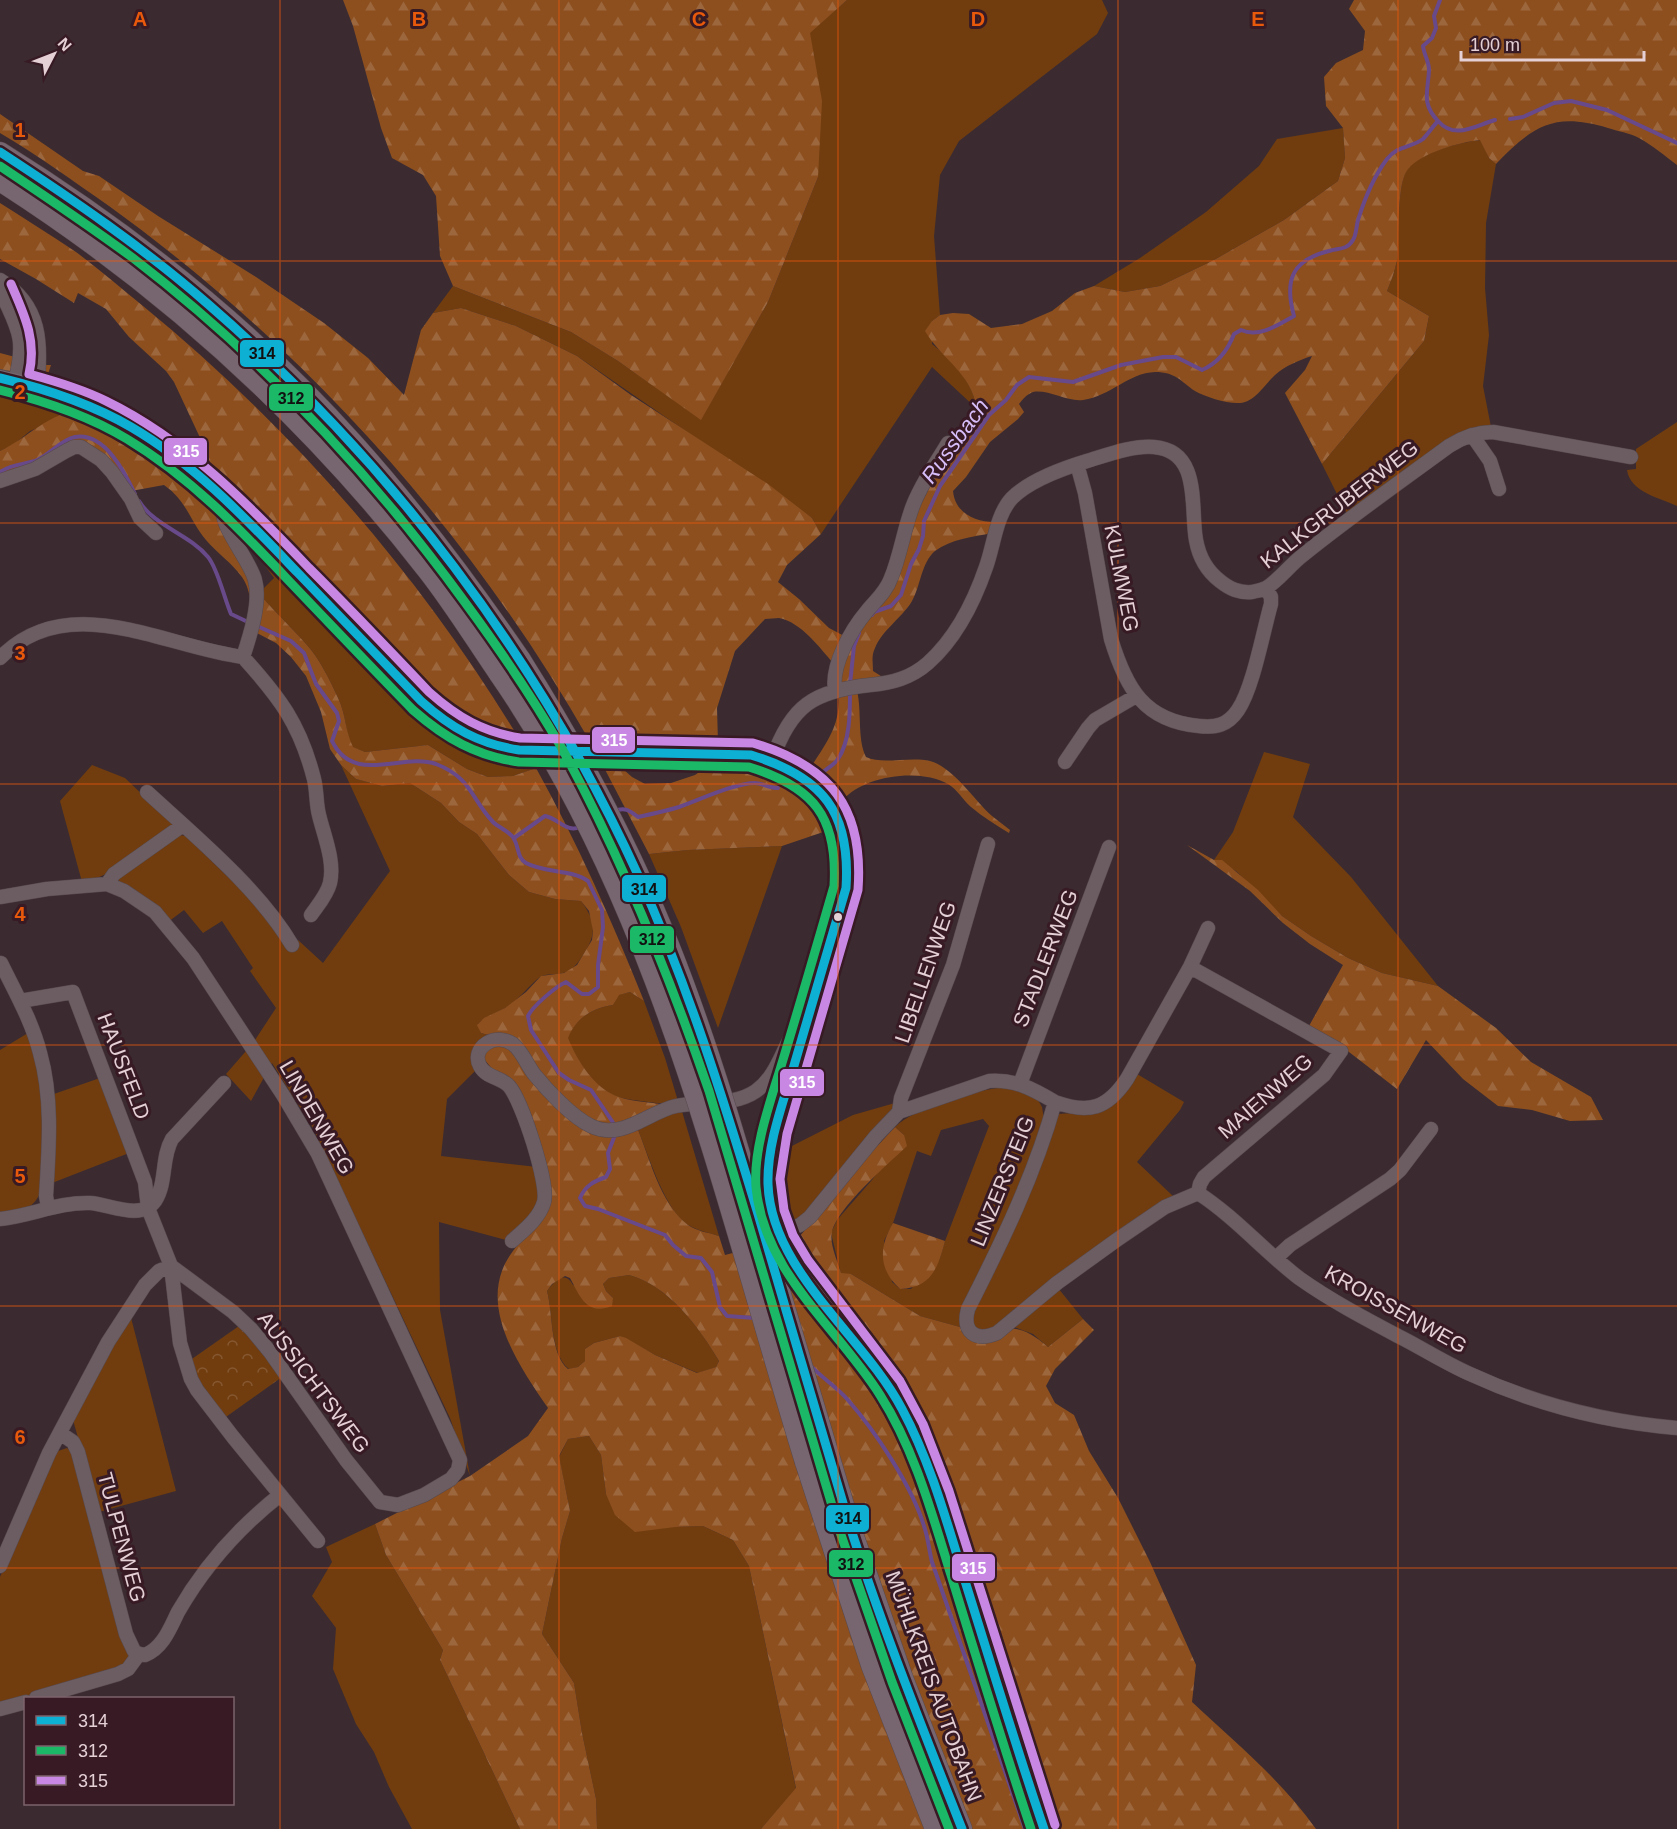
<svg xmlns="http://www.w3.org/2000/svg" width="1677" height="1829" font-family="Arial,sans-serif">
	<defs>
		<pattern id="forest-firs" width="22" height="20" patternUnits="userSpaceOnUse" patternTransform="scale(1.5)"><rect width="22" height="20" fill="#8d4f1e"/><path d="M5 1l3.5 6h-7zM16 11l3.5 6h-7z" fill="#9d673e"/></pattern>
		<pattern id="park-crowns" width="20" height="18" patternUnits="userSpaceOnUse" patternTransform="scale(1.5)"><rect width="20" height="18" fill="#713d0f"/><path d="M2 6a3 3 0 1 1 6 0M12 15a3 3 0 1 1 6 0" fill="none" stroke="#855831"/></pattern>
	</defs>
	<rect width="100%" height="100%" fill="#3b2b30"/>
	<path fill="#713d0f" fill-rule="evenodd" d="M847,0H1102L1108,13L1097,34L959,141L940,175L934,236L940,315L932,321V344C953,361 973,382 977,409L932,367L821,534L812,518L577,356L516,326L461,308L433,313L453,286L571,332L618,361L701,419L768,302L818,177L814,57L809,33Z
		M1343,128L1345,158L1338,181L1284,220L1214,260L1160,286L1125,292L1094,286L1140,258L1206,212L1259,166L1277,139Z
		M1481,140L1489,158L1496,164L1486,223L1485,288L1489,335L1483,386L1491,427L1348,516L1322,464L1424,341L1429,316L1387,291C1391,281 1395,271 1397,260C1400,239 1396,183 1408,168C1421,152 1461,142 1481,140Z
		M0,387L49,399L82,410L30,431L13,445L0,451Z
		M1677,422V506C1660,498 1630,492 1627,470L1636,469V449Z
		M231,516L416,704L528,757L536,768L513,776L488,777L467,769L428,745L365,752L352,747C345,731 346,714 338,698C330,680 320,660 307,645C293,629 277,614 262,597V590L274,578L242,534L237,537L230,519Z
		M1264,752L1310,764L1293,817L1351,877L1438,986L1382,973L1348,958L1311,936L1282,916L1236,871L1214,860L1233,832Z
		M92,765L125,778L173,824L171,828C144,848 116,876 82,882L60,801Z
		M341,765L356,779L382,786L410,783L441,803L459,822L477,834L509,875L529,892L555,899L581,901C596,921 597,934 583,955C578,963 572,971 563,973C555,975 547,973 540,977C528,986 519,1000 505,1008C495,1014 486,1016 478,1024L481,1033L488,1035L473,1061L475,1071L447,1099L441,1156L537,1167L540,1205L506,1240L439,1222L440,1310L470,1476L450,1418L313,1128L272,1063L251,1101L226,1074L253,1043L276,1008L250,971L253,968L222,921L203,933L184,910L168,922L119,882L118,879L179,835L186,836L297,945L298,940L323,963L390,871Z
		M782,846L718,1028L681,927L649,854L688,850Z
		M630,992L644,1001L665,1058L678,1101C665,1105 655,1103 641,1101C634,1100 625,1099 618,1097C594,1089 577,1060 567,1038C576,1018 592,1008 613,1005L618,995Z
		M28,1033L38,1067L43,1115L42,1187C35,1211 22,1210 0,1213V1050Z
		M1137,1074L1184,1102L1180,1110L1137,1162L1174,1197L990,1332L972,1327L973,1309L1058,1114L1089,1112Z
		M100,1078L129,1153L52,1183L51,1095Z
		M1007,1087L1030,1094L1038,1100L1042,1107L1044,1119L1040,1141L993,1249L960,1317V1327L920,1316L851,1274H841L831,1233L837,1220L872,1180L904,1135L895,1127C916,1107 977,1089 1007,1087ZM983,1119L989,1126L945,1241L940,1258L911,1289H900L892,1282L884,1241L893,1223L917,1151L931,1156L941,1130Z
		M895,1103L890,1114L802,1216L794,1220L788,1219C782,1197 778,1174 782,1151L853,1115Z
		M681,1108L719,1236C710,1233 700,1231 692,1227C665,1215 648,1152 636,1125Z
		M629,1275C668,1285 700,1328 719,1361L716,1367L698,1373L655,1355L620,1336L594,1343L585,1349V1361L578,1367L569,1369C550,1354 553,1314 547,1291C555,1280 565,1270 573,1285L613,1298L606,1291L603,1284L609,1278Z
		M1058,1288L1083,1319L1048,1347L1033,1334L1014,1327Z
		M130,1314L176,1491L99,1512L73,1420Z
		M589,1436L601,1455L606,1494L675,1527L703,1526L733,1540L749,1566L796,1789L761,1829H597L596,1799L582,1733L574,1683L542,1634L562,1538L570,1511L559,1457L568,1439Z
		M67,1448L74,1454L130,1656L127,1662L115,1671L0,1704V1577L55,1452Z
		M375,1524L386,1555L443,1650L440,1660L520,1829H412L389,1787L374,1752L356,1724L333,1669L336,1628L312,1596L332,1562L326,1547Z"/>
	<path fill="url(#forest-firs)" fill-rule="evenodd" d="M343,0H847L810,33L822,101L818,177L768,302L701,420L618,361L571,332L453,286L440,256L436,196L423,175L392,158L381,128L353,26Z
		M1354,0H1677V165C1665,156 1652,145 1639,138C1630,133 1617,131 1608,128C1554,112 1534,125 1496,164L1489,158L1480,140C1460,142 1421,153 1408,169C1396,183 1400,239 1397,260C1395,271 1391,281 1387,291L1429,316L1424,341L1322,464L1285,393L1305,370L1312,356C1299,360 1285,366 1275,375C1265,384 1255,402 1240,403C1227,404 1206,397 1195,391C1180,381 1176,372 1155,372C1128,373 1111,396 1083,400C1067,402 1048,389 1033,392C1027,394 1022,400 1019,404L1024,412L1018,419L990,442L966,477L953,491C955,513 975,522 995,522L992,533C973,537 951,539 935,551C921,563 921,585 912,601C902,618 882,630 875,648C871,656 873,663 873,671L884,678L842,683L840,678L853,636L885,594L923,495L977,409C971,372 942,360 925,331L932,321L940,315L953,313L969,314L991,328L1022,324L1052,311L1075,293L1094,286L1125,292L1160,286L1214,260L1284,220L1338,181L1345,158L1343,128L1326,106L1324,77L1336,63L1363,50L1365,31L1349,9Z
		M0,114L83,171L99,176L158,216L256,277L324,323L368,358L404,395L421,330L433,313L461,308L516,326L577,356L631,395L768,484L812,518L821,534L787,565L778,582L799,599L829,628L846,637L834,664C820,648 801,622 779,618C775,618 769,619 765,619L735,651L717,708L718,743L589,740C470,531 304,347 109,206C73,181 38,155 0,133Z
		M0,203C25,219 51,235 76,252C99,269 121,288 143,306C292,428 422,577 521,742L497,739L479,733L446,714L215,476L203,444L174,382L166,371L129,337L106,309L78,293L74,303L36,279L0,259Z
		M0,353L45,365H51L46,380L0,370Z
		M82,410L104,420L166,458L215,498L220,523L251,584V603C249,593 248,586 242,577C232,563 217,553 206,540C190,521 187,501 164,485L131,491L86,444L0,477V451C28,438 49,412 82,410Z
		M262,597C277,614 293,629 307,645C320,660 330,680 338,698C346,714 345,731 353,747L365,752L428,745L467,769L488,777L513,776L536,768C578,844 612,921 644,1001L630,992L619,995L613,1005C592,1008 576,1018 568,1038C577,1060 594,1089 619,1097C634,1102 651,1102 666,1105L625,1125L595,1123L580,1114L545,1077L518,1043L481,1033L477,1025L484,1018L505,1008L526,992L541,976L564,973L577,965L592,940L593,931L589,911L581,901L555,899L529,892L509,875L477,834L459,822L441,803L410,783L382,786L356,779L341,765L330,749L321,712L306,676L291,657L276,643L255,632Z
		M857,691C862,711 857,739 866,757C883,765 909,756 930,761C953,767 974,800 992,816C998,821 1004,825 1010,830L1009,833C996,825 983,817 971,807C963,800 957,789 948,784C920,768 863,775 842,801L826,780L811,767C827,742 840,726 839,695Z
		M598,756L616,763L632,777L645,784L671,783L695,775L718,759L770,766L812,792L835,828L782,846L688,850L649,854Z
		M1187,845L1214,860H1222L1258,890L1282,916L1311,936L1348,958L1382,973L1438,986L1496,1028L1531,1062L1591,1097L1603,1120L1570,1121L1532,1110L1498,1106L1463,1079L1426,1040L1397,1089L1349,1052L1309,1026L1343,965L1310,944L1283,923L1250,891Z
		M504,1041L593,1129L636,1125C650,1158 659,1202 688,1225C696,1231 710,1233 719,1236L725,1255L800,1236L868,1156L895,1127L904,1135L907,1146C888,1164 837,1208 832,1232C829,1244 838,1262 841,1273L851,1274L920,1316L960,1327L968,1337C1006,1329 1016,1319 1048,1347L1083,1319L1094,1330L1055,1369L1046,1386L1055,1403L1074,1415L1089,1451L1118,1498L1150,1562L1196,1665L1192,1702C1235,1742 1282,1781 1316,1829H761L796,1788L749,1566L733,1540L703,1526L675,1527L635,1532L615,1515L606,1494L601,1455L589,1436L568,1439L559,1456L570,1511L562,1538L542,1634L574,1683L582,1733L596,1799L597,1829H520L440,1660L443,1650L386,1555L375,1524L470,1476L528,1436L548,1408C518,1364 474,1302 513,1251C526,1234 545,1221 550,1200C556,1174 526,1107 515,1082L494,1071L483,1058L485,1051ZM629,1275C668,1285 699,1327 719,1361L716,1367L697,1373L655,1355L626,1338L620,1336L594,1343L585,1349V1361L578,1367L568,1369C550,1354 553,1314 547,1291L552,1284L565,1276L570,1278C580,1296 586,1316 612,1306L613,1298L606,1291L603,1284L609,1278Z
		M893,1223L945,1241C938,1268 931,1288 900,1289C878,1269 879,1247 893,1223Z"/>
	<path fill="url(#park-crowns)" d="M239,1326L282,1377L223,1419L206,1396L189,1361Z"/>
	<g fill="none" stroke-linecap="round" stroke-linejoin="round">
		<path stroke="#68498a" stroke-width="4" d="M1510,119L1523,117L1554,103L1571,101L1607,110L1677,143
			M1438,121C1421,103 1428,92 1429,70C1429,61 1424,55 1423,46L1432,38L1436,28L1434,16L1440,0
			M0,472C12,464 22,465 35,461C49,456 60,440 75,437C105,432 125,473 135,494
			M139,501C154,526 189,534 208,557C218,569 224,598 231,614L250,623
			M872,615L874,612L891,606L901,595L911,564L919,549L923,536L924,521L940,486L989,415L1006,400L1017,385L1029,377L1073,382L1121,365L1163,357H1176L1202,370C1218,363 1228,350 1234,334L1241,330C1259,338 1278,325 1294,316C1284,280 1292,260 1329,251C1339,248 1347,250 1353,240C1357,234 1356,224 1359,217C1365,198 1375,175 1387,159C1398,145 1411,148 1423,139C1428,134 1433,126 1438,121C1455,140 1474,126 1495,120
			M257,626L291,641L304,653L316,684L337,713L339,721L332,741C354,786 402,752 436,764C472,778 471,799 493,822C499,828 511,832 514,839C519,847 517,858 526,863C544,873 571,869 588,881L602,910L603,927L598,965V987L589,994H582L566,982C555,987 533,1006 528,1016L531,1030L559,1073L569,1080L591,1090L614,1124
			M850,684L854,646L859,633
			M823,772C828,768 835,764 838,759C850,741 850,713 850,692
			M614,811C625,807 629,810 638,817C652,814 666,811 679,807C699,800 735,783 755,783C762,783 769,788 778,788
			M514,838L545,816C558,818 566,833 580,827
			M615,1135L608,1153L610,1169L606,1177C594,1181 585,1186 580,1198L585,1206L598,1209L665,1235L673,1245L686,1256L701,1258L712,1272L720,1307L727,1316L755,1318
			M771,1321L784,1335
			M811,1366C822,1378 837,1387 848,1400C875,1431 912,1486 924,1526C928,1537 929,1550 932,1562L1025,1829"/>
		<defs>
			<path id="minor" d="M0,280C41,305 42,344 37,387
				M0,289C17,329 27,335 15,382
				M1472,435L1490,461L1499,489
				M1077,464L1085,493L1111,639C1126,688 1144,721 1199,726C1216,728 1228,725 1238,710C1253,688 1263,632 1271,604V597L1266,588
				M0,481L35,469L66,451L74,447H81L101,460L112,472L131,499L140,518L156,533
				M243,657C280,698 300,724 314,779C317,791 316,804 319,815C324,836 335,861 330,883C327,895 318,905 311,915
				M0,658C68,588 164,647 243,657C250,636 261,602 255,580C251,562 218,523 224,510C224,509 229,503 230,503
				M835,690C831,665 851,630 867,611C876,600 886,592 891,578C901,554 904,527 914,503C923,481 936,463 948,443
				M772,760C791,705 814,691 870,685C892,683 911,678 928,663C956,638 974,602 986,567C994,545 996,515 1012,498C1029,481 1064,468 1087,461C1107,455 1133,445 1154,447C1202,451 1190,508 1196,540C1199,557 1207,571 1220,581C1230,589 1239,593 1252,592C1256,591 1262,590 1266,588C1277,582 1291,564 1303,555C1350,517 1400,482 1449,446C1463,437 1476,432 1493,432L1631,457
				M1065,762L1088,728L1095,720L1136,696
				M147,792C195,836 259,889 292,945
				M107,884L114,874L183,825
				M0,897L47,889L107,884L124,891L155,912L193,958L283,1095L318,1154L460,1460L458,1470L451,1479L424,1495L398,1505L380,1502L346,1460L270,1352L251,1329L233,1312L171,1266
				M1,963C15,992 32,1021 40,1053C53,1099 49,1148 46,1196L48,1207
				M1190,967L1341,1051L1324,1075L1204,1177L1200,1184L1198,1193
				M1020,1084L1109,847
				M1055,1102C1089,1114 1107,1109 1127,1079L1190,967L1208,928
				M899,1112L901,1098L953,965L988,844
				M1198,1193C1235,1217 1264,1251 1299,1278C1330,1300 1364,1318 1398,1336C1422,1348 1445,1363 1470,1374C1535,1404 1606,1422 1677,1428
				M0,1219C31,1216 58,1202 90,1203C109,1204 141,1221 155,1201C167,1183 161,1158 172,1139L224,1083
				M780,1233L800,1225L810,1217L876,1136L899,1112L989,1081C1015,1079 1033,1089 1055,1102C1035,1174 1002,1242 968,1309C962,1332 975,1342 997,1333L1057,1283L1118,1239L1165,1207L1198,1193
				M512,1241C524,1230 539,1219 544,1202C549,1184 522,1101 509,1086C501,1077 486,1078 480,1066C475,1057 479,1048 487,1043C495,1038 505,1039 513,1044C522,1051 527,1065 534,1074C547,1090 572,1117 591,1126C622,1141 648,1112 676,1106C702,1100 733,1107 756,1091C777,1076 782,1050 795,1030
				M1276,1258L1290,1245L1390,1179L1400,1170L1431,1129
				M171,1266L180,1343L191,1379L197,1390L233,1437L318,1541
				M60,1433L73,1442L78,1452L126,1634L134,1651L139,1654
				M0,1566L49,1453L108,1342L145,1285L159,1271L171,1266L148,1208L145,1182L73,992L20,1001
				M36,1698L118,1674L128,1669L139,1654L145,1655C163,1648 170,1628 178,1612C205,1565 238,1528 280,1495
				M0,1709L26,1702"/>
			<path id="major" d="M0,378C36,386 71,396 103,412C181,450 240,511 298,573C339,616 380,658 421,701C452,730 476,745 519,750L751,755C819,771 856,818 846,888L775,1131C772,1149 768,1167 768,1185C770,1260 852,1328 890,1388C923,1441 940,1502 959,1561C987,1650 1013,1740 1044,1829"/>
			<path id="highway" d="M0,152C130,233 252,329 354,444C415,512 469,584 521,660
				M0,181C164,286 307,416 427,570C453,603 475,639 499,674
				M805,1462L871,1665L935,1829
				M850,1525L903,1678L962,1829"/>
		</defs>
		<use href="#minor" stroke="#58494e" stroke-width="15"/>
		<use href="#major" stroke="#58494e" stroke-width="18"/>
		<use href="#highway" stroke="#58494e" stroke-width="21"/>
		<use href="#minor" stroke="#6b5d61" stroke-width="14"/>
		<use href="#major" stroke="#76666e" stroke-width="16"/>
		<use href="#highway" stroke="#776670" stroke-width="20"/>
		<defs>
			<path id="highway-bridge" d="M521,660C579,752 631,848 671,950C711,1051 741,1156 771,1261C797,1349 824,1437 850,1525
				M499,674C661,909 722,1193 805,1462"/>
		</defs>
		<use href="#highway-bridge" stroke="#58494e" stroke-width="21" stroke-linecap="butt"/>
		<use href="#highway-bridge" stroke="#776670" stroke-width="20"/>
		<defs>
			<path id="bus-1" d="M0,152C72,199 144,248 209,305C391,463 538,656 638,875C688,985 723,1098 758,1214C788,1316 817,1418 848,1520C881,1625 922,1727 962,1829
				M0,378C46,389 90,403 131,427C196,465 247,520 298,573C339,616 380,658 421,701C451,728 479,744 519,750L751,755C823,777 851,812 846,888C828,948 811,1009 793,1069C782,1106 767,1145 768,1184C771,1271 863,1335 902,1409C931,1463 947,1523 965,1581C991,1664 1016,1747 1044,1829"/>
			<path id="bus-2" d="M0,166C45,196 90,226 133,258C259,355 370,472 464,601C498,647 531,695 560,745C621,855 668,972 709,1091L839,1529L892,1682L949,1829
				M0,390C45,401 88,415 127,439C190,477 240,529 290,582C331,625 372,668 413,710C445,738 476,756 519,762L749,767C814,787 838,817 834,886C817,945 800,1004 782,1063C771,1100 753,1148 756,1187C764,1273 837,1327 880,1395C915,1450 932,1514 951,1575C977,1660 1003,1745 1031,1829"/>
			<path id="bus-3" d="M11,284C24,314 37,340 29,374C55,381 82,389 106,401C186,440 248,504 309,568C350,609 390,651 429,692C457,717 483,732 520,738L753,743C831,766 864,808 858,890L787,1134L780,1179L784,1210L793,1235L808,1260L900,1381L923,1424L949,1491L1055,1825"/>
		</defs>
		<use href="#bus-1" stroke="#371a24" stroke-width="14"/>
		<use href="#bus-2" stroke="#371a24" stroke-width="14"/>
		<use href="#bus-3" stroke="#371a24" stroke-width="14"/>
		<use href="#bus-1" stroke="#0dafd3" stroke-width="9"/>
		<use href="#bus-2" stroke="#1ab867" stroke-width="9"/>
		<use href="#bus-3" stroke="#c787e3" stroke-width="9"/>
	</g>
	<path fill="none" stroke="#e8590c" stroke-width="1.5" stroke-opacity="0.55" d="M280,0V1829M559,0V1829M838,0V1829M1118,0V1829M1398,0V1829M0,261H1677M0,523H1677M0,784H1677M0,1045H1677M0,1306H1677M0,1568H1677"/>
	<circle fill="#e5d0d6" stroke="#371a24" stroke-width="2" cx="838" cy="917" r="5"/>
	<g text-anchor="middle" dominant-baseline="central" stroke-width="6" stroke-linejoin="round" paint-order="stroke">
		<g font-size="21" fill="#e5d0d6" stroke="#371a24">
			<text transform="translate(1339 504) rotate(-38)">KALKGRUBERWEG</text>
			<text transform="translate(1122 578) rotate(79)">KULMWEG</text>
			<text transform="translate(1045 958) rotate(-69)">STADLERWEG</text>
			<text transform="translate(925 972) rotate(-71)">LIBELLENWEG</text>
			<text transform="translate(124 1066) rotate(69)">HAUSFELD</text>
			<text transform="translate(1265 1096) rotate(-41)">MAIENWEG</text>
			<text transform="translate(317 1117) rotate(60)">LINDENWEG</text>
			<text transform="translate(1002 1181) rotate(-68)">LINZERSTEIG</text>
			<text transform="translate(1396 1309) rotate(29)">KROISSENWEG</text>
			<text transform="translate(314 1382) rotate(53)">AUSSICHTSWEG</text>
			<text transform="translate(122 1537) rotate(75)">TULPENWEG</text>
			<text transform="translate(934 1686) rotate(70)">MÜHLKREIS AUTOBAHN</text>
		</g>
		<g font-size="22" font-style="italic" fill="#d7befa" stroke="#371a24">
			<text transform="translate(955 441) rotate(-54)">Russbach</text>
		</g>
	</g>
	<g font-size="20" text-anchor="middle" font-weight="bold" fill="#e8590c" stroke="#371a24" stroke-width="6" stroke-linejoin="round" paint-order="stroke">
		<text x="140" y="26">A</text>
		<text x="419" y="26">B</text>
		<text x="699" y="26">C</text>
		<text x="978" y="26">D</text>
		<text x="1258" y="26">E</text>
		<text x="20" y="137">1</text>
		<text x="20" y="399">2</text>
		<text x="20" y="660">3</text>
		<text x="20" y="921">4</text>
		<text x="20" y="1183">5</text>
		<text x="20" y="1444">6</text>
	</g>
	<g stroke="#371a24" stroke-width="2">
		<rect x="239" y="339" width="46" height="29" rx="6" fill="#0dafd3"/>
		<rect x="268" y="383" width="46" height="29" rx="6" fill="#1ab867"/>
		<rect x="163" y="437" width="45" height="29" rx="6" fill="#c787e3"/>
		<rect x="591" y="726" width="45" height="28" rx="6" fill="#c787e3"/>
		<rect x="621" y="874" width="46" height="29" rx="6" fill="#0dafd3"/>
		<rect x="629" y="925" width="46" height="29" rx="6" fill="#1ab867"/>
		<rect x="779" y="1068" width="46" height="29" rx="6" fill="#c787e3"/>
		<rect x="825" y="1504" width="45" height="29" rx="6" fill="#0dafd3"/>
		<rect x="828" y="1549" width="46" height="29" rx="6" fill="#1ab867"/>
		<rect x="951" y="1553" width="45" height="29" rx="6" fill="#c787e3"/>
	</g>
	<g font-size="16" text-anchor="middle" font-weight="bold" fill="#fff">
		<text x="186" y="457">315</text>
		<text x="614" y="746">315</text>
		<text x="802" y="1088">315</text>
		<text x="973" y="1574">315</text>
	</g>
	<g font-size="16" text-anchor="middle" font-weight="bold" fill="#111">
		<text x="262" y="359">314</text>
		<text x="291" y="404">312</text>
		<text x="644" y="895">314</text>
		<text x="652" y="945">312</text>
		<text x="848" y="1524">314</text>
		<text x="851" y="1570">312</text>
	</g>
	<rect x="24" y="1697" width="210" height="108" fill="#371a24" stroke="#7d636b" stroke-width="1.5"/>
	<rect x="36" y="1716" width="30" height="9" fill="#0dafd3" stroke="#7d636b" stroke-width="1.5"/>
	<text x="78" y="1727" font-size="18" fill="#e5d0d6">314</text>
	<rect x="36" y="1746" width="30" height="9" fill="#1ab867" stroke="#7d636b" stroke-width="1.5"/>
	<text x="78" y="1757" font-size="18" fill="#e5d0d6">312</text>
	<rect x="36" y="1776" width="30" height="9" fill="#c787e3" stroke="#7d636b" stroke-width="1.5"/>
	<text x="78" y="1787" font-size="18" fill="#e5d0d6">315</text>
	<g transform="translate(54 54) rotate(48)" stroke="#371a24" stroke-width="4.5" paint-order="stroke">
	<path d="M0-4.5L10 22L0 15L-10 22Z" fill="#e5d0d6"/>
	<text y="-9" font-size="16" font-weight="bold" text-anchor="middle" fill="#e5d0d6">N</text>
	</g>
	<path d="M1461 51v9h183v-9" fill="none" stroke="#e5d0d6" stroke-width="3"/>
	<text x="1470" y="51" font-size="18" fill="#e5d0d6" stroke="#371a24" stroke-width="4.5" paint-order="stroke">100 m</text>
</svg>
